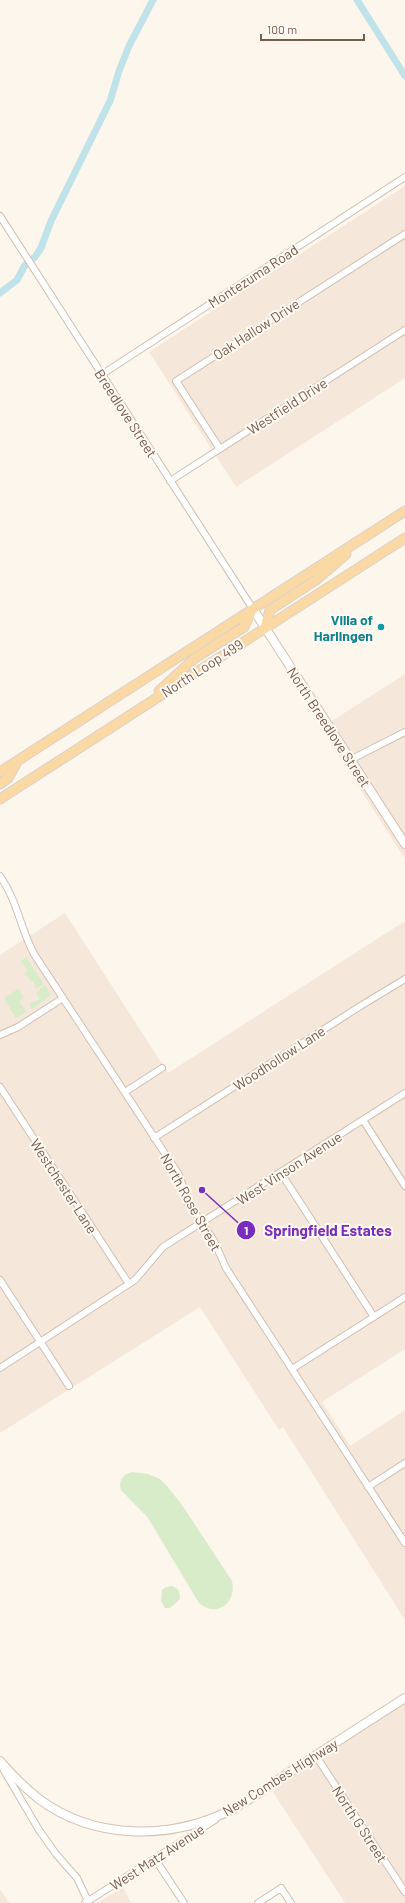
<svg xmlns="http://www.w3.org/2000/svg" width="405" height="1903" font-family="Barlow,sans-serif">
	<rect width="100%" height="100%" fill="#fdf6ec"/>
	<path fill="#f5e8da" d="M405,186V378L236,487L149,352Z
		M405,674V859L321,728Z
		M65,913L168,1073L405,921V1349L322,1402L350,1446L405,1410V1620L283,1427L279,1430L200,1307L0,1433V955Z
		M405,1704V1903H345L271,1789Z
		M123,1887L131,1903H97Z
		M0,1889L9,1903H0Z"/>
	<path fill="#d8ecc9" d="M26,957L44,984L37,988L34,987L35,985L33,981L31,982L29,977L26,976L25,973L28,971L21,961Z
		M45,985L50,993L49,997L32,1009L29,1004L40,999L36,993Z
		M18,989L24,998L19,1002L27,1012L16,1018L4,998Z
		M132,1472L148,1474L160,1479L167,1486L182,1505L232,1581C237,1602 217,1619 199,1603L148,1518L121,1490C118,1481 123,1474 132,1472Z
		M172,1586C179,1589 180,1592 180,1599L170,1608H165L161,1601L162,1590L166,1587Z"/>
	<g fill="none" stroke-linecap="round" stroke-linejoin="round">
		<path stroke="#bfe3e8" stroke-width="7" d="M357,0L405,76
			M0,293L17,280L25,265L35,257L41,248L51,221L110,101L119,71L129,46L153,0"/>
		<defs>
			<path id="street" d="M0,216L253,609
				M101,375L405,177
				M220,449L176,381L405,234
				M170,481L405,330
				M350,760L405,732
				M0,876C18,902 20,928 34,954L179,1175L189,1204L214,1241L226,1268L405,1543
				M0,1035L18,1027L63,998
				M0,1087L129,1284
				M125,1092L162,1068
				M363,1120L405,1186
				M154,1138L362,1005L405,979
				M281,1173L374,1317
				M0,1280L69,1386
				M0,1368L135,1280L163,1247L405,1093
				M292,1369L405,1297
				M368,1487L405,1463
				M316,1756L405,1892
				M2,1767L39,1830L56,1854L77,1878L88,1901
				M155,1859L184,1903
				M85,1903L215,1820
				M258,1903L281,1888L291,1903"/>
			<path id="secondary" d="M253,609L405,844
				M0,1761C12,1775 25,1788 39,1799C94,1840 169,1840 229,1811C250,1800 270,1785 290,1772C329,1747 367,1722 405,1698"/>
			<path id="primary" d="M265,628L270,610L316,580L346,554
				M159,691L195,658L244,627L252,610
				M0,772L405,511
				M0,784L8,778L17,762
				M0,799L405,538"/>
		</defs>
		<use href="#street" stroke="#d1beb0" stroke-width="8"/>
		<use href="#secondary" stroke="#d6c0b0" stroke-width="10"/>
		<use href="#primary" stroke="#dad1cd" stroke-width="11"/>
		<use href="#street" stroke="#fff" stroke-width="6"/>
		<use href="#secondary" stroke="#fff" stroke-width="8"/>
		<use href="#primary" stroke="#fbd9a5" stroke-width="9"/>
	</g>
	<circle fill="#0f9aa8" stroke="#fffaf3" stroke-width="1.5" cx="381" cy="627" r="4"/>
	<g text-anchor="middle" dominant-baseline="central" stroke-width="4" stroke-linejoin="round" paint-order="stroke">
		<g font-size="14" fill="#7a5c4d" stroke="#fffaf3">
			<text transform="translate(253 276) rotate(-33)">Montezuma Road</text>
			<text transform="translate(256 329) rotate(-33)">Oak Hallow Drive</text>
			<text transform="translate(287 406) rotate(-33)">Westfield Drive</text>
			<text transform="translate(126 413) rotate(57)">Breedlove Street</text>
			<text transform="translate(202 668) rotate(-33)">North Loop 499</text>
			<text transform="translate(329 727) rotate(57)">North Breedlove Street</text>
			<text transform="translate(279 1058) rotate(-33)">Woodhollow Lane</text>
			<text transform="translate(289 1168) rotate(-33)">West Vinson Avenue</text>
			<text transform="translate(64 1186) rotate(57)">Westchester Lane</text>
			<text transform="translate(191 1202) rotate(61)">North Rose Street</text>
			<text transform="translate(280 1777) rotate(-32)">New Combes Highway</text>
			<text transform="translate(360 1824) rotate(57)">North G Street</text>
			<text transform="translate(157 1857) rotate(-33)">West Matz Avenue</text>
		</g>
		<g font-size="14" font-weight="bold" fill="#0d838f" stroke="#fffaf3" text-anchor="end">
			<text x="373" y="619">Villa of<tspan x="373" dy="16">Harlingen</tspan></text>
		</g>
	</g>
	<path fill="none" stroke="#7b2cbf" stroke-width="1.5" d="M202 1190L246 1230"/>
	<g fill="#7b2cbf" stroke="#fffaf3" stroke-width="1.5">
		<circle cx="202" cy="1190" r="4"/>
		<circle cx="246" cy="1230" r="10"/>
	</g>
	<g font-size="12" text-anchor="middle" font-weight="bold" fill="#fff">
		<text x="246" y="1235">1</text>
	</g>
	<g font-size="15" text-anchor="middle" font-weight="bold" fill="#7b2cbf" stroke="#fffaf3" stroke-width="4" stroke-linejoin="round" paint-order="stroke">
		<text x="328" y="1236">Springfield Estates</text>
	</g>
	<path d="M261 34v6h103v-6" fill="none" stroke="#7a5c4d" stroke-width="2"/>
	<text x="267" y="34" font-size="12" fill="#7a5c4d" stroke="#fffaf3" stroke-width="3" paint-order="stroke">100 m</text>
</svg>
